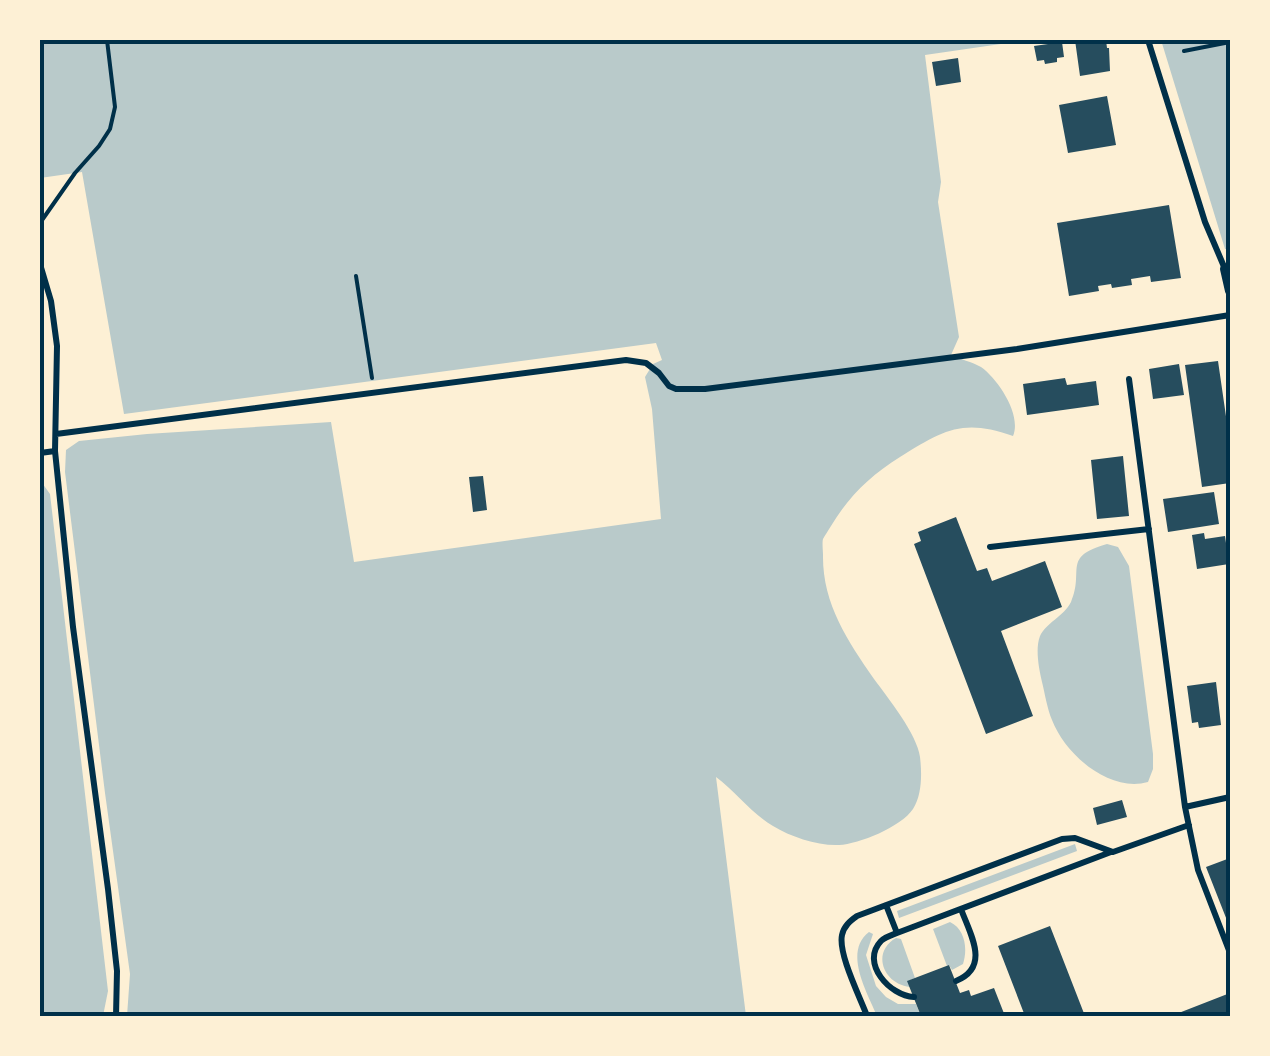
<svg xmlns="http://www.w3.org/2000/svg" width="1270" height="1056" font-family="Rubik,sans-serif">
	<rect width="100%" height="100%" fill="#fdf0d5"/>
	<path fill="#b9caca" d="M40,40H1029L925,55L941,182L938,202L959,337L951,355C960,359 972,362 981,367C998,379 1022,415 1013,436C963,418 943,430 900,457C870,476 849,496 831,526C828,531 825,535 823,539C822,542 823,552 823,554C822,603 847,640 874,679C888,698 917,734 920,757C922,774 922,795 913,809C901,827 859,844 839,845C818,846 791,837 773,826C752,814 735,791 716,777L746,1016H127L130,974L105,793L65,472L66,450L79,441L147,434L331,422L354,562L661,519L652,409L645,377L653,364L662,360L656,343L124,414L82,172L40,178Z
		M1161,40H1230V249H1225Z
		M40,480L50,494L108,991L103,1016H40Z
		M1107,544L1118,547L1129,566L1153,754V769L1148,782C1109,793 1065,754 1052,720C1047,708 1045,694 1042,682C1039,669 1035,649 1040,636C1046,623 1064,616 1071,602C1085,570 1061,557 1107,544Z
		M1075,844L1077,851L899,918L897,911Z
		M950,922C965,929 968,949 963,964L952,970L949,965L947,966L933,929Z
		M869,932L873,934L866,955L876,986L886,997L898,1004H916L921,1016H907L905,1012L895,1016H877C867,992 843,952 869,932Z
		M896,938L901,939L915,978L908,981L910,987C883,984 871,952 896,938Z"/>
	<path fill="#264d5e" d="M1075,40H1106L1107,48H1109L1110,71L1080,76Z
		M1062,42L1064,57L1057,58V62L1045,64L1044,60L1037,61L1034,46Z
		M958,58L961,82L936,86L932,62Z
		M1107,96L1116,145L1068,153L1059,105Z
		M1169,205L1181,278L1151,282L1150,276L1131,279L1132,285L1112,288L1111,284L1098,286L1099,291L1069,296L1057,223Z
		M1218,361L1230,444V483L1202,487L1185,365Z
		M1179,364L1184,395L1153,399L1149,369Z
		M1065,378L1067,385L1096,381L1099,405L1027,415L1023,384Z
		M1123,456L1129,516L1097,519L1091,460Z
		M483,476L487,510L473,512L469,477Z
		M1214,492L1219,524L1168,532L1163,499Z
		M956,517L977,571L987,568L992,581L1045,561L1062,607L1001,631L1033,716L986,734L914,544L921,541L918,532Z
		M1204,533L1205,539L1225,536L1229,564L1197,569L1192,535Z
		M1216,682L1221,725L1199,728L1198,722L1192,723L1187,686Z
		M1122,800L1127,817L1097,825L1093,808Z
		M1230,858V928L1206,867Z
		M1050,926L1085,1016H1025L998,946Z
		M949,965L960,993L969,990L971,996L994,988L1005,1016H921L907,981Z
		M1230,993V1016H1171Z"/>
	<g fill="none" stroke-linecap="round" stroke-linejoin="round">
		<path stroke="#003049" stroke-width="4" d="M1184,51L1230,42
			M40,223L75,173L99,146L110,129L115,107L107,40
			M356,276L372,378"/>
		<path stroke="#003049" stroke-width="6" d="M1148,40L1205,222L1225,269
			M40,264L51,301L57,346L55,451L73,627L108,889L117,971L116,1016
			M1129,379L1185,807L1198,870L1230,953
			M56,434L626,360L646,363L659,373L669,386L676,389H705L1017,349L1230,315
			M40,453L55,451
			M990,547L1149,529
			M1185,807L1230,797
			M886,905L897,933L1111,852
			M897,933C892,935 885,937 881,941C860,963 890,996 914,997
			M956,981C991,967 970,934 961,909
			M867,1016C860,997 838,954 842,935C844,926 850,921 857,916L1062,839L1075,838L1113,852L1189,825"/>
		<path stroke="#003049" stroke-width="10" d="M1230,268L1225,269L1230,291"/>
	</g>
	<rect width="1270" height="1056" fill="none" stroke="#fdf0d5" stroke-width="85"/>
	<rect x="42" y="42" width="1186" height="972" fill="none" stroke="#003049" stroke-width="4"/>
</svg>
